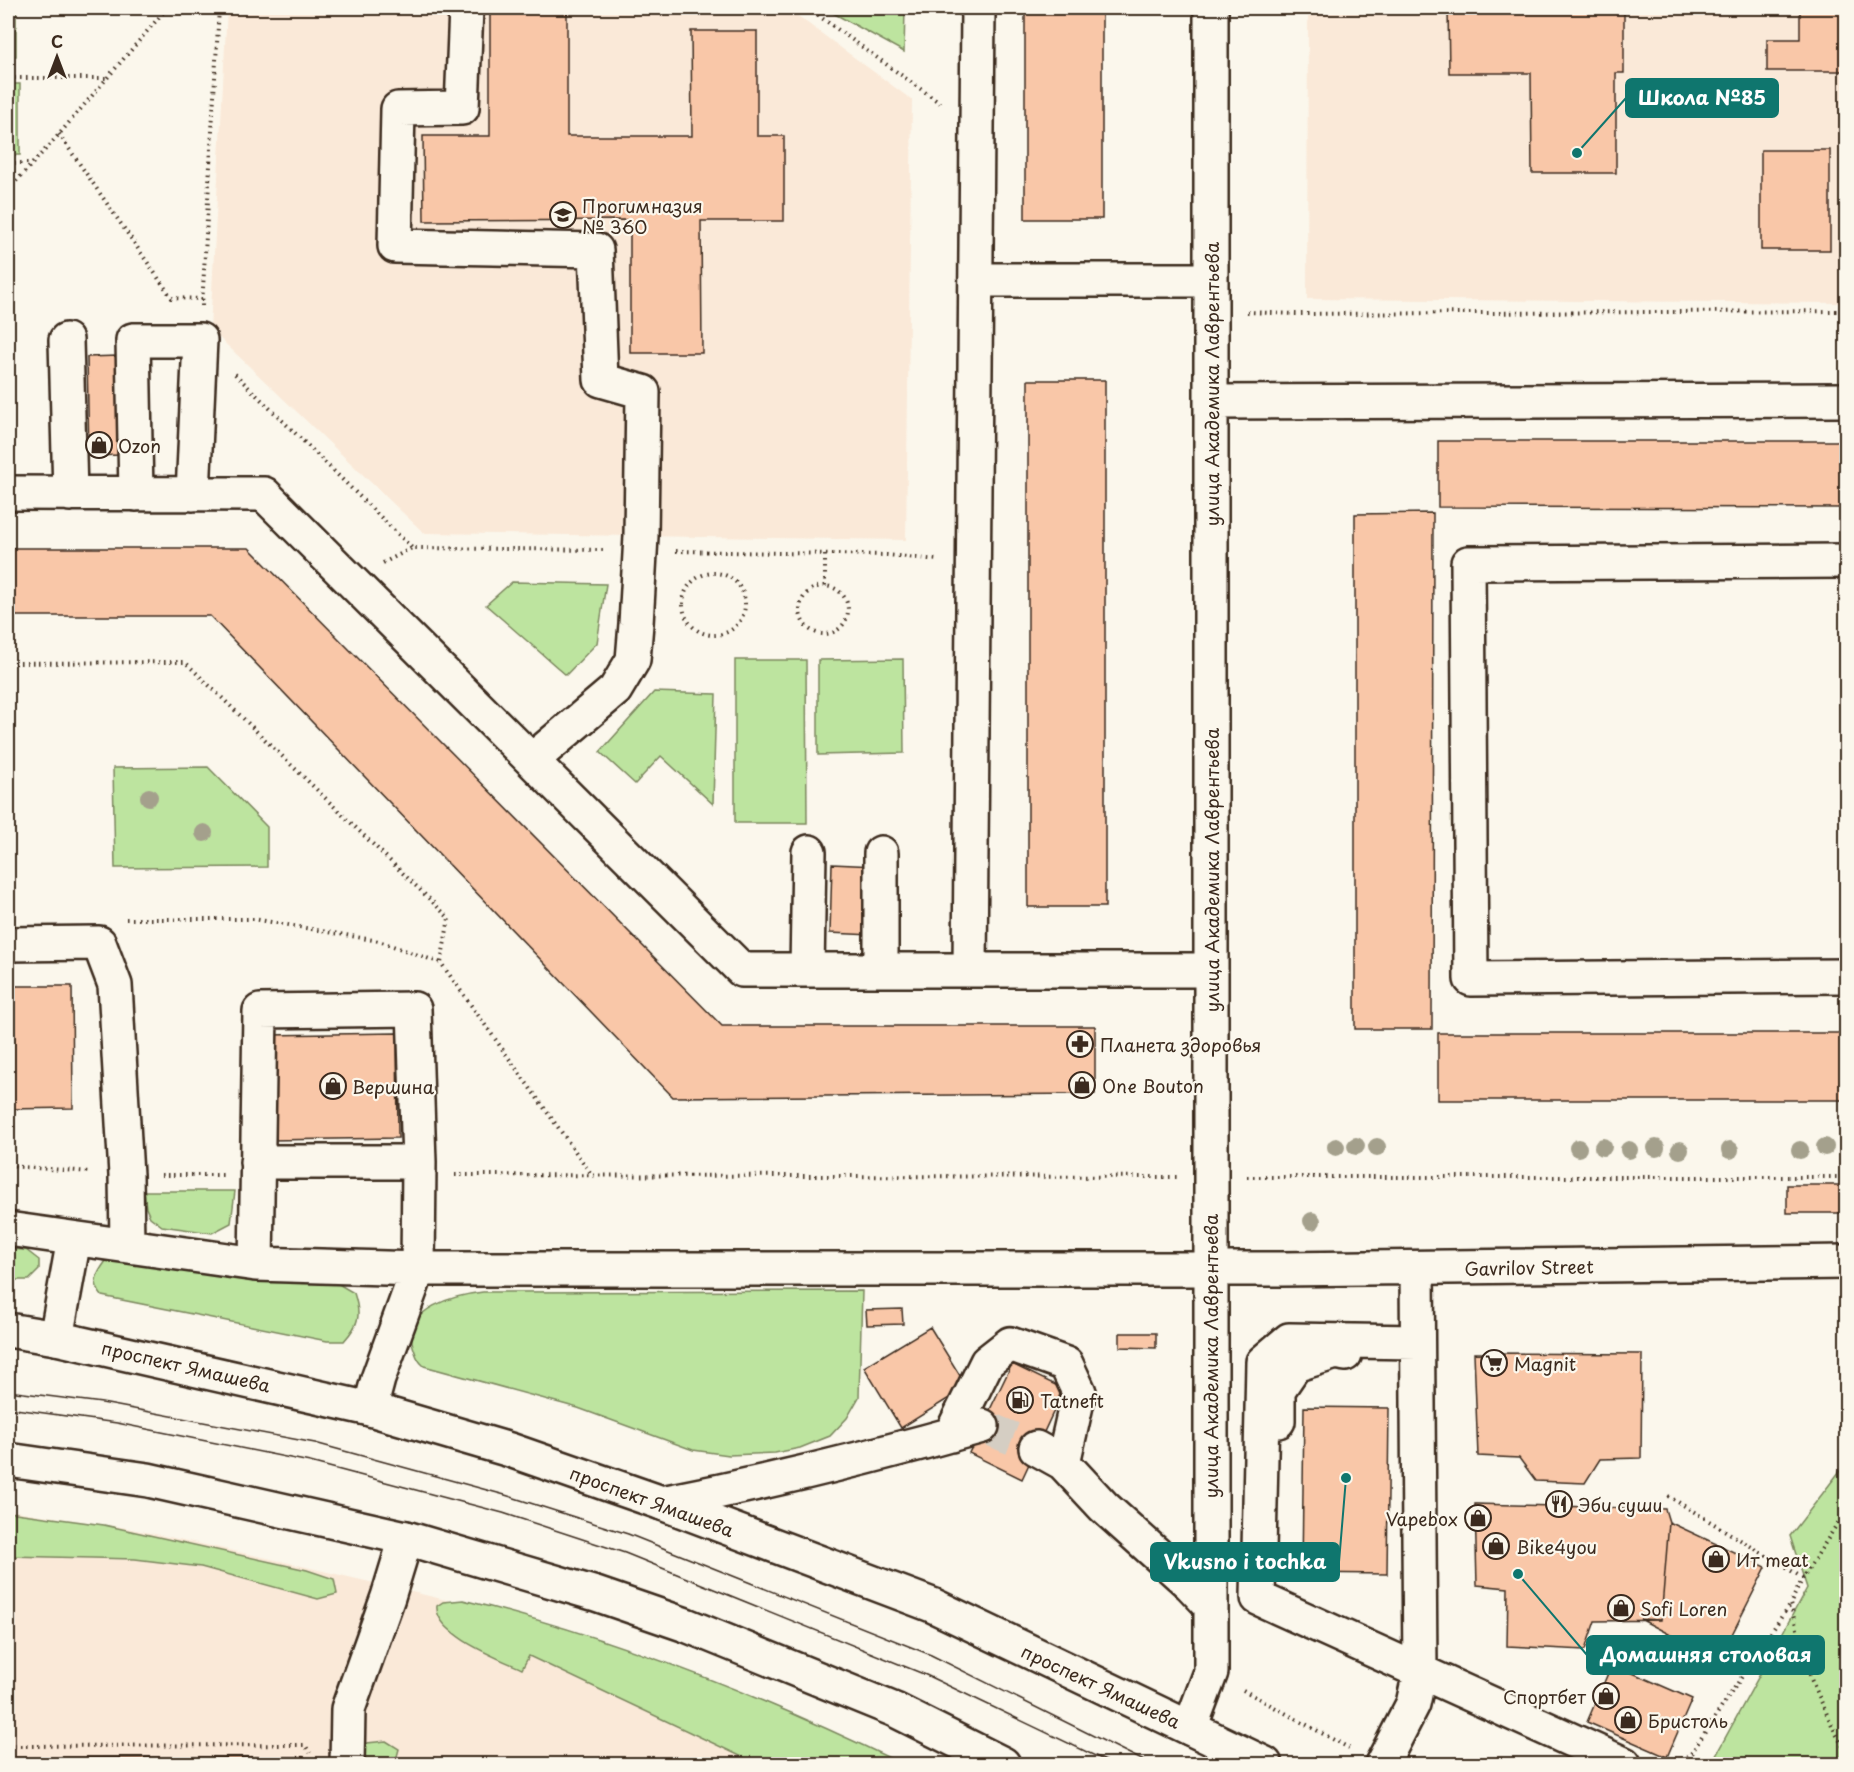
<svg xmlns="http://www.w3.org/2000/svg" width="1854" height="1772" font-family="'Playpen Sans',sans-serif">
	<rect width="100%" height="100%" fill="#fbf7ec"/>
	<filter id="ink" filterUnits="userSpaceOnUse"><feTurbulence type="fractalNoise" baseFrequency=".0167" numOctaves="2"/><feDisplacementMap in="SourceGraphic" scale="12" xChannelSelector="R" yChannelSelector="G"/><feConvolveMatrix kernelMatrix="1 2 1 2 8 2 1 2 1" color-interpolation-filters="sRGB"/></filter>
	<g filter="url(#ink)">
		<path fill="#fae9d8" d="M227,8H787L912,100L906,540L424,533L210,329Z
			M1308,8H1846V303L1307,299Z
			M8,1510L127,1528L285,1562L463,1604L899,1764H8Z"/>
		<path fill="#bde49f" stroke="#7c875e" stroke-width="1.5" d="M8,8H16V56H8Z
			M824,8H905L904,52Z
			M8,84H20V155H8Z
			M512,582L606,584L597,643L566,675L486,605Z
			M903,659L904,753L818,755V660Z
			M735,660H806L807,823H735Z
			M654,692L716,694L713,804L661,756L635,784L600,752Z
			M208,767L267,827V867L115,868L113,768Z
			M144,1191H235L231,1223L212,1233L162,1226L150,1217L146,1208Z
			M8,1249L26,1250L39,1260V1270L29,1280H8Z
			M106,1261L335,1282L354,1293C361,1315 360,1323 344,1341H327L102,1296C91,1282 97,1273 106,1261Z
			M862,1291L859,1397L847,1418L830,1436L800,1448L775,1453L729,1455L693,1450L578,1408L424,1366C417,1360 416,1355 413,1346C402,1308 456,1295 483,1292Z
			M1846,1463V1764H1711L1807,1588L1790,1536Z
			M8,1512L104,1525L307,1570L334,1579L337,1594L318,1599L201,1567L135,1559L8,1556Z
			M463,1600C614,1637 762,1696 902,1764H757L529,1656L522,1669C500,1659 434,1634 437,1606L443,1602Z
			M386,1741L399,1749L395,1764H359V1753L367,1743Z"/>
		<path fill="#f9c7a8" stroke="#3b2a1e" stroke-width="1.5" d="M490,8H567V136H692L691,31H757V136H784V221H701L702,353H630V220L424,221L423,136H490Z
			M1025,8H1102V219H1025Z
			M1448,8H1624V73H1616V173H1532L1531,73H1449Z
			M1800,8H1846V71H1767V39H1800Z
			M1761,150H1830V250H1761Z
			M118,356L121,455L89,456L87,357Z
			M1028,380H1105V907H1028Z
			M1438,441H1846V508L1438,507Z
			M1433,513L1432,1029H1355V514Z
			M8,548H249L722,1026H1095V1094L673,1097L210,616H8Z
			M832,864L875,866L872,935L830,933Z
			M8,986H72L73,1108L8,1109Z
			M397,1033L398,1138L270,1140L268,1035Z
			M1438,1033H1846V1100H1438Z
			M1787,1185H1846V1213H1787Z
			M902,1309L903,1324L867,1325L866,1310Z
			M930,1327L967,1387L901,1428L864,1367Z
			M1120,1333H1156V1348L1120,1347Z
			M1474,1353L1642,1354L1641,1458L1600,1459L1585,1483L1536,1481L1519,1458L1478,1456Z
			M1012,1364L1064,1389L1022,1479L969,1453Z
			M1304,1407L1389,1408L1387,1574L1302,1573Z
			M1475,1504L1665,1509L1669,1522L1661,1620L1595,1621L1585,1650L1507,1646L1508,1588L1477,1585Z
			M1669,1522L1766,1567L1719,1660L1640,1619L1661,1620Z
			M1612,1664L1692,1699L1667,1757L1587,1722Z
			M303,1757V1764H8V1758Z"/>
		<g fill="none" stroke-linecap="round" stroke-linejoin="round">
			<path stroke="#d5cec3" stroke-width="33" stroke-dasharray="33 16" stroke-linecap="butt" d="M982,1426L1036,1448"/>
			<defs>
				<path id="minor" d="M466,8L462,108L398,109L395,246L596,250L601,380L643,392L641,536L636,624L633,660L615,690L532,760
					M976,280H1211
					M66,340L70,494
					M1211,402L1846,400
					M8,493L264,494L742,970H1211
					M136,494L133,340H200L193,494
					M1846,561L1468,563L1471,979L1846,976
					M881,853V970
					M8,944L99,943L115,985L126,1175L127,1245
					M807,970L809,852
					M970,970L978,8
					M257,1162H419
					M8,1229L256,1264L418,1269H1282L1846,1262
					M256,1264L260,1011L414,1009L419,1162L418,1269L378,1379L370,1409
					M56,1338L74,1239
					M1417,1342L1289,1340L1263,1362L1258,1598L1624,1764
					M1278,1421V1390L1295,1365L1336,1352L1345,1354
					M951,1435L987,1362L1010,1344L1066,1364L1079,1392L1063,1463
					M1036,1448L1063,1463L1104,1507L1190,1584L1211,1606
					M662,1503C770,1482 876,1456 982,1426
					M1190,1728L1211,1672V8
					M347,1764L348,1709L388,1597L406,1538
					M1382,1764L1413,1704L1420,1672L1417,1269"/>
				<path id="major" d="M8,1330L56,1338L370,1409L510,1450L662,1503L932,1605L1265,1764
					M8,1460L148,1480L406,1538L596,1594L686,1625L895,1710L1003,1764"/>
			</defs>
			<use href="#minor" stroke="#3b2a1e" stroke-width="38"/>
			<use href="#major" stroke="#3b2a1e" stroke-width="38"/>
			<path stroke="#3b2a1e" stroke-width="4" stroke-dasharray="1.5 4.5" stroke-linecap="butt" d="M808,8L940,103
				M8,78H106
				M59,134L172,298L202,299
				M8,163H32
				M8,190L55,139L167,8
				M202,306L219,8
				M1247,312L1295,314L1846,311
				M235,374L412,548
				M676,551L887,555L938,560
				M825,555V587
				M383,563L412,548L606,550
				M683 604a31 31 0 1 1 62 0a31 31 0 1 1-62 0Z
				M800 610a24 24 0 1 1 48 0a24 24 0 1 1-48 0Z
				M8,663L185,662L449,918L441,963
				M126,919H254L379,941L441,963L592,1175
				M8,1166L91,1172
				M161,1175H223
				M455,1175L1177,1177
				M1247,1177H1846
				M1668,1496L1803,1578L1846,1510
				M1803,1578L1790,1604L1811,1679L1835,1732L1846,1751
				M1243,1690L1349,1748
				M8,1746L305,1745L310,1753
				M1670,1764L1690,1755L1790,1604"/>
			<use href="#minor" stroke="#fbf7ec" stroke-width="33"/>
			<use href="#major" stroke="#fbf7ec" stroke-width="33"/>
			<path stroke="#3b2a1e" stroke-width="1.5" d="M8,1391L102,1403L315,1443L505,1495L628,1534L931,1655L1150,1764
				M8,1408L117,1423L310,1462L503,1513L625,1553L926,1675L1112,1764"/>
		</g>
		<g fill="#a4a08c">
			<circle cx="149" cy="797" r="9"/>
			<circle cx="204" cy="833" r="9"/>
			<circle cx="1356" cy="1146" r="9"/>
			<circle cx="1336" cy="1147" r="9"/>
			<circle cx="1377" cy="1147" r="9"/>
			<circle cx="1603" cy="1147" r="9"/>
			<circle cx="1825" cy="1147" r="9"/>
			<circle cx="1578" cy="1148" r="9"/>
			<circle cx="1656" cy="1148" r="9"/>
			<circle cx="1629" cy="1150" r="9"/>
			<circle cx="1680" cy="1150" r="9"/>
			<circle cx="1730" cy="1150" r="9"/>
			<circle cx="1800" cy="1150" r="9"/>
			<circle cx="1312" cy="1221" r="9"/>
		</g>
	</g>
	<defs>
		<symbol id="school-ring" viewBox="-11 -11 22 22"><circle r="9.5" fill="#fbf7ec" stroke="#3b2a1e" stroke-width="1.5"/><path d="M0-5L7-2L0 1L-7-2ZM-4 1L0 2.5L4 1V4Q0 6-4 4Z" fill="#3b2a1e"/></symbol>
		<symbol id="shop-ring" viewBox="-11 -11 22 22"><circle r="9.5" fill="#fbf7ec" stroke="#3b2a1e" stroke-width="1.5"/><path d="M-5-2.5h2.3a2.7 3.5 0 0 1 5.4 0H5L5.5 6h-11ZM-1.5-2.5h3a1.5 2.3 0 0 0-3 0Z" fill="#3b2a1e"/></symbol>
		<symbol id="pharmacy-ring" viewBox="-11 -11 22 22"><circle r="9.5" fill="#fbf7ec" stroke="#3b2a1e" stroke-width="1.5"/><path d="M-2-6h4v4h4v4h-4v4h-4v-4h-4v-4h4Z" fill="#3b2a1e"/></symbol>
		<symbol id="supermarket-ring" viewBox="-11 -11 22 22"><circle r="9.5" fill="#fbf7ec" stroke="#3b2a1e" stroke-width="1.5"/><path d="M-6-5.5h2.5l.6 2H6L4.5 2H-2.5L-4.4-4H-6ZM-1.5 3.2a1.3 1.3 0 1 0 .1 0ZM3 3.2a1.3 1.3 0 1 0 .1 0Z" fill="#3b2a1e"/></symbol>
		<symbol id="fuel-ring" viewBox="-11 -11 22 22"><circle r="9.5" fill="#fbf7ec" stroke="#3b2a1e" stroke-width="1.5"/><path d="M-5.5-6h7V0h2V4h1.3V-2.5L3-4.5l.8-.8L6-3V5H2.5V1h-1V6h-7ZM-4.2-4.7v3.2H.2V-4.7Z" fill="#3b2a1e"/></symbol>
		<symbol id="restaurant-ring" viewBox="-11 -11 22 22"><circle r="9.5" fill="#fbf7ec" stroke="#3b2a1e" stroke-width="1.5"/><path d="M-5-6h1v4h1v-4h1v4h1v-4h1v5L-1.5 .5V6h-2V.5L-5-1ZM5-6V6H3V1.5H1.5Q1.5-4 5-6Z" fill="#3b2a1e"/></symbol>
	</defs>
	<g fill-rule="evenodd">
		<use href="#school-ring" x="548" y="200" width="30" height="30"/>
		<use href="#shop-ring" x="84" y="430" width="30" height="30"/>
		<use href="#pharmacy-ring" x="1065" y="1029" width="30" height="30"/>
		<use href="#shop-ring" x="1067" y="1070" width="30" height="30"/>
		<use href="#shop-ring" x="318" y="1071" width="30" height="30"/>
		<use href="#supermarket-ring" x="1479" y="1348" width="30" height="30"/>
		<use href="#fuel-ring" x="1005" y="1385" width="30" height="30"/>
		<use href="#restaurant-ring" x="1544" y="1489" width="30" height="30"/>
		<use href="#shop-ring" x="1463" y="1503" width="30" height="30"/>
		<use href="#shop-ring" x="1481" y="1531" width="30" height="30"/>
		<use href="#shop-ring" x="1701" y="1544" width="30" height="30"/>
		<use href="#shop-ring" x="1606" y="1593" width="30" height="30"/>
		<use href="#shop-ring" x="1591" y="1681" width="30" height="30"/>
		<use href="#shop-ring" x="1613" y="1705" width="30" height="30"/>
	</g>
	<g text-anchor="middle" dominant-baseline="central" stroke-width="4.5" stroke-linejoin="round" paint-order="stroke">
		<g font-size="18" fill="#3b2a1e" stroke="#fbf7ec" text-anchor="start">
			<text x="582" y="205">Прогимназия<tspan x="582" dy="21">№ 360</tspan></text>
			<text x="118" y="445">Ozon</text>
			<text x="1100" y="1044">Планета здоровья</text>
			<text x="1102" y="1085">One Bouton</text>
			<text x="352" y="1086">Вершина</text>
			<text x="1514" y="1363">Magnit</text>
			<text x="1040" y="1400">Tatneft</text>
			<text x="1578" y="1504">Эби суши</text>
			<text x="1458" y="1518" text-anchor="end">Vapebox</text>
			<text x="1516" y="1546">Bike4you</text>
			<text x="1736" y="1559">Ит meat</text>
			<text x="1640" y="1608">Sofi Loren</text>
			<text x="1586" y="1696" text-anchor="end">Спортбет</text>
			<text x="1648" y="1720">Бристоль</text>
		</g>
		<g font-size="18" fill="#3b2a1e" stroke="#fbf7ec">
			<text transform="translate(1211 384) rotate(-90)">улица Академика Лаврентьева</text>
			<text transform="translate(1211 870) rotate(-90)">улица Академика Лаврентьева</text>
			<text transform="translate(1529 1267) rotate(-1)">Gavrilov Street</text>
			<text transform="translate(1210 1356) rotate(-90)">улица Академика Лаврентьева</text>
			<text transform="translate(186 1366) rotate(13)">проспект Ямашева</text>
			<text transform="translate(652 1501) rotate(20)">проспект Ямашева</text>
			<text transform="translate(1101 1686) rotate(25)">проспект Ямашева</text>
		</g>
	</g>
	<path fill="none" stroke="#0f766e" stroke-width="2" d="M1577 153L1626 98M1346 1478L1339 1562M1518 1574L1587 1655"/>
	<g fill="#0f766e" stroke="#fbf7ec" stroke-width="2">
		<circle cx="1577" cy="153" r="6"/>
		<circle cx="1346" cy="1478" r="6"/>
		<circle cx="1518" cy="1574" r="6"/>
	</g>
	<g fill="#0f766e" stroke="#0f766e" stroke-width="2">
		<rect x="1626" y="79" width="152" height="38" rx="6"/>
		<rect x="1151" y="1543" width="188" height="38" rx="6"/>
		<rect x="1587" y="1636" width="237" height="38" rx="6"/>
	</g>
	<g font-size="20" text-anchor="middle" font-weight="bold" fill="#fff">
		<text x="1702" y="105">Школа №85</text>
		<text x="1245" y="1569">Vkusno i tochka</text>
		<text x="1706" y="1662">Домашняя столовая</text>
	</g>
	<rect width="1854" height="1772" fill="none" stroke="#fbf7ec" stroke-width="30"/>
	<rect x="15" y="15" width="1824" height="1742" fill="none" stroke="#3b2a1e" stroke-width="2" filter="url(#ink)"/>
	<g transform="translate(57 57)" stroke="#fbf7ec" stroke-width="4.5" paint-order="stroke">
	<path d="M0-4.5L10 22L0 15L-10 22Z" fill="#3b2a1e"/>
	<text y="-9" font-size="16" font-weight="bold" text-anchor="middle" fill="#3b2a1e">С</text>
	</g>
</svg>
